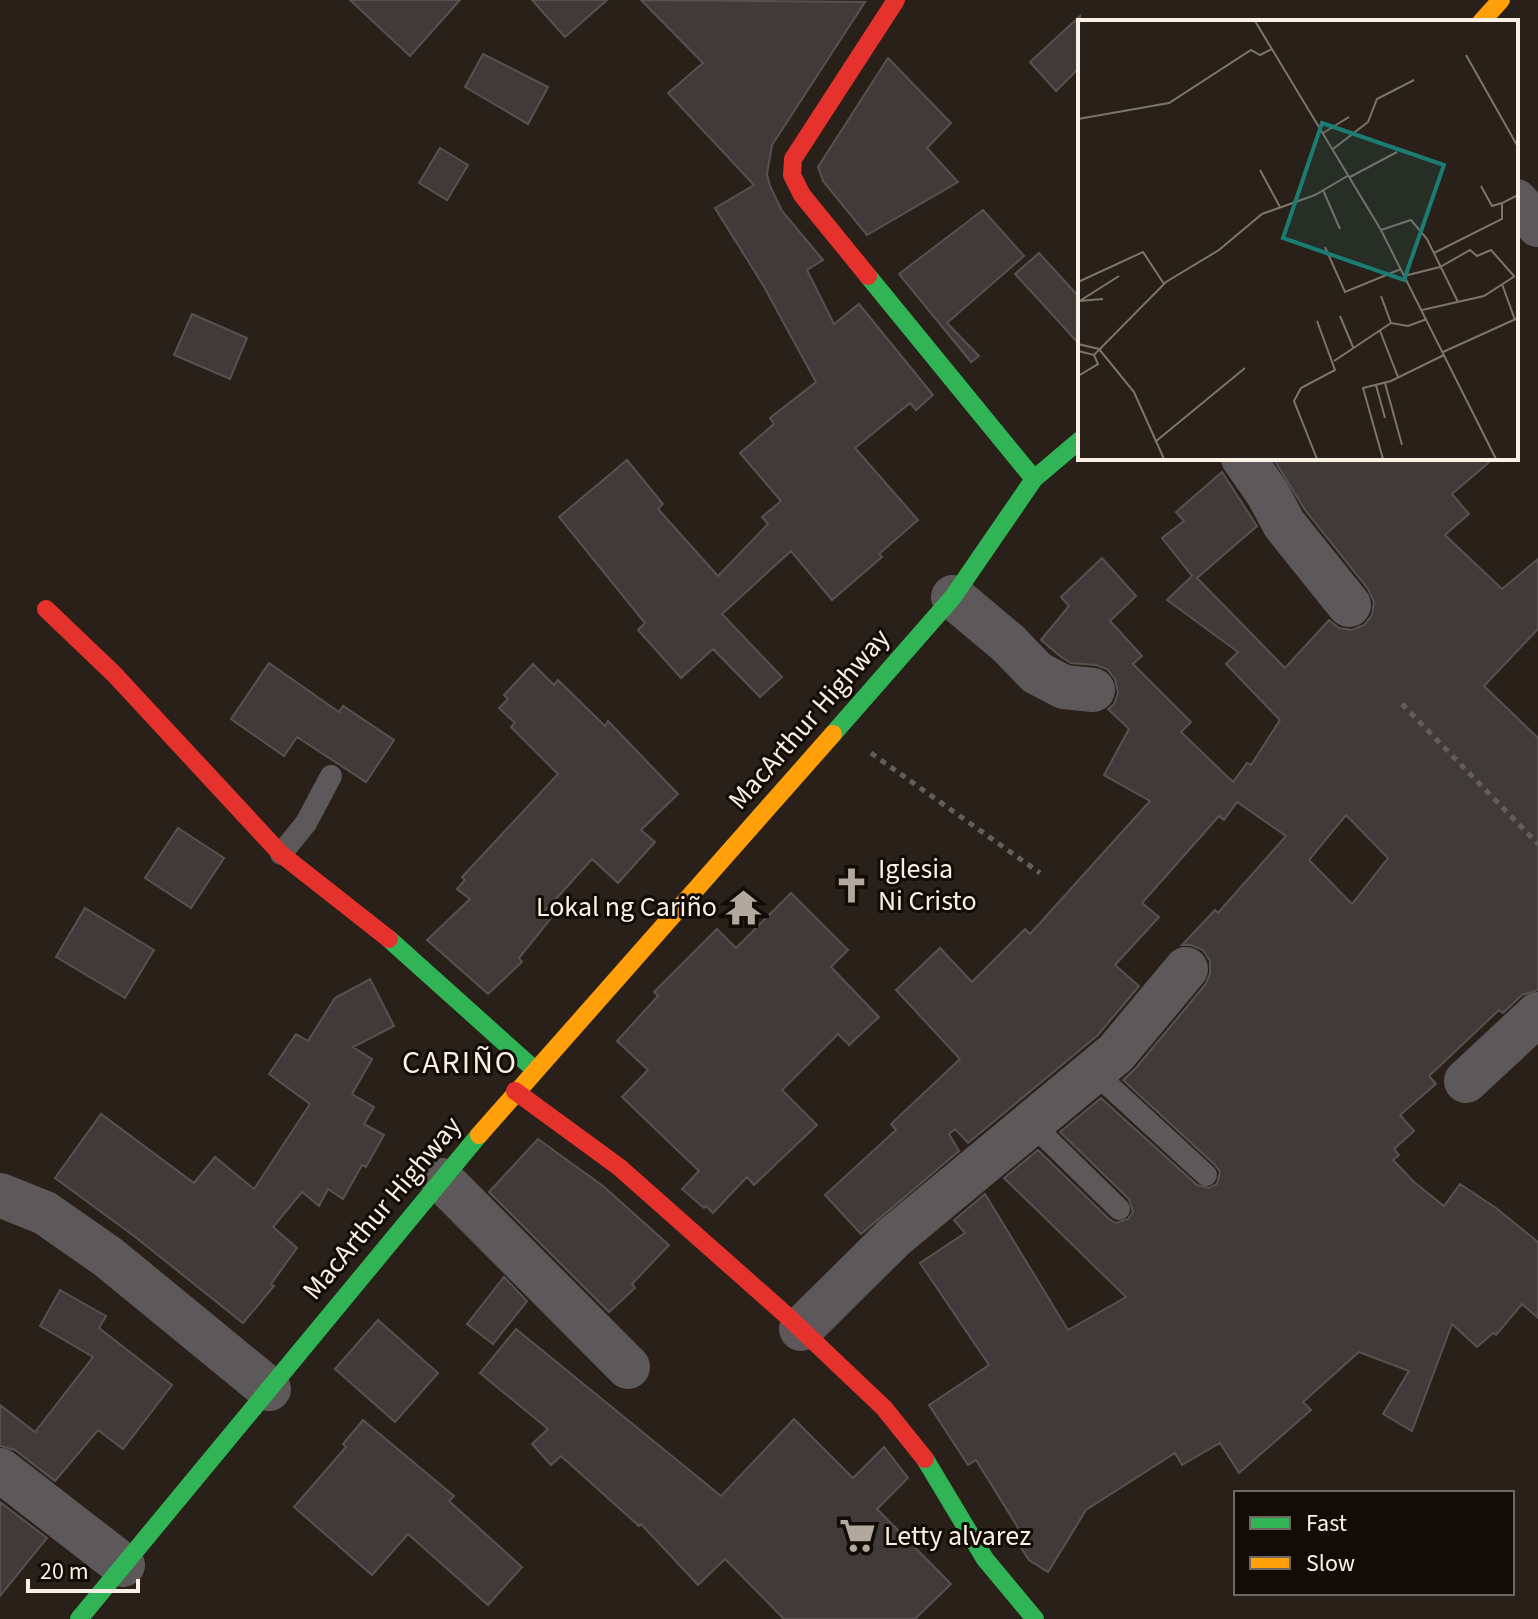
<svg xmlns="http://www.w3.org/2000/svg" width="1538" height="1619" font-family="'Source Sans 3',sans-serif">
	<rect width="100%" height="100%" fill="#292119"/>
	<path fill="#403a38" stroke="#585152" stroke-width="2" fill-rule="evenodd" d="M350,0H460L410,56Z
		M532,0H607L565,37Z
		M641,0L865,2L772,145L767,174L770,186L782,211L823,260L807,270L834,324L859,304L933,395L916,410L910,403L855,448L918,520L879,554L882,557L832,600L791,551L722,614L782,677L760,697L713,649L681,678L638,630L645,623L559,517L627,460L663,504L658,509L718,576L768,524L762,517L781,501L740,453L774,424L770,418L816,382L763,285L715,208L754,185L668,93L703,63Z
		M1080,16V67L1056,91L1030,62Z
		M483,54L548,87L528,124L465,87Z
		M888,58L951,123L927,148L958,182L867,235L823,181L818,167Z
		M440,148L468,165L447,200L419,183Z
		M983,210L1024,256L947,323L979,356L971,362L899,274Z
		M1039,253L1080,298V345L1015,274Z
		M192,314L247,338L230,379L174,355Z
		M1273,458H1494L1452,494L1469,514L1445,535L1502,589L1538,559V629L1484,686L1538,738V990L1522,995L1503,1013L1499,1010L1429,1076L1436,1084L1400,1115L1414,1131L1394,1149L1399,1155L1393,1160L1414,1182L1444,1206L1460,1184L1496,1208L1538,1242V1318L1522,1304L1496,1335L1493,1333L1477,1347L1452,1324L1412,1431L1383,1414L1409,1371L1359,1352L1303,1402L1311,1410L1239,1473L1220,1443L1182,1465L1175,1453L1086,1510L1048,1572L1029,1560L1015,1539L1020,1531L976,1460L968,1465L929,1405L989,1365L920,1263L965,1233L954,1220L985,1194L1068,1330L1126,1297L1004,1178L1038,1150L1109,1219L1116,1223L1128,1219L1133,1212L1129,1199L1060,1132L1101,1098L1197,1185L1209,1188L1217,1184L1220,1172L1215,1165L1123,1080L1135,1069L1205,985L1210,974V961L1203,950L1191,945H1182L1215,910L1218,913L1286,836L1237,802L1224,820L1219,816L1142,903L1159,917L1115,965L1139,986L1098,1035L968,1143L955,1129L949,1134L959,1151L861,1234L825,1195L896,1130L891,1124L960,1059L896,990L940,948L972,982L1025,929L1030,934L1150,801L1104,775L1129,729L1108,709L1114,704L1118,693L1115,679L1107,669L1096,665L1071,663L1061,657L1041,640L1069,606L1061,597L1102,558L1136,596L1110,621L1142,656L1133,664L1191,722L1181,732L1233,782L1247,763L1251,765L1280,720L1226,664L1238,652L1167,600L1192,576L1162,538L1184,521L1176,512L1222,472L1257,526L1197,578L1285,668L1329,620L1339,628L1352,630L1364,625L1372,615L1374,602L1368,589L1305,510ZM1346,815L1388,858L1352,904L1309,860Z
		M269,663L339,712L343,706L394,740L366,782L297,737L284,756L231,719Z
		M533,664L554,685L558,680L605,726L608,721L678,794L641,830L655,842L618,883L592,859L545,911L552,917L519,958L522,962L488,994L427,940L470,899L457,889L465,880L462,877L558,774L511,727L515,723L499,708L508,699L504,695Z
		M178,828L224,858L191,908L145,878Z
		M791,893L848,950L831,967L879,1017L849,1045L838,1034L782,1090L817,1125L754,1185L747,1177L713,1213L706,1206L704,1208L682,1189L699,1171L622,1097L648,1070L617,1041L658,996L654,992L717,929L736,948Z
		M85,908L154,950L125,998L56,957Z
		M370,979L394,1026L353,1047L372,1059L352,1094L374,1107L364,1124L384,1135L366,1167L362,1165L343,1199L328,1189L319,1206L302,1192L273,1227L297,1248L271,1284L274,1286L243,1323L134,1236L55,1178L101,1114L194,1183L215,1157L254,1189L310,1104L269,1074L296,1034L308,1041L335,998Z
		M538,1139L603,1186L669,1245L632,1284L635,1288L609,1312L489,1192Z
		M504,1277L527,1301L493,1344L467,1324Z
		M60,1290L106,1316L99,1328L172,1385L123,1449L98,1430L55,1481L15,1450L0,1446V1405L35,1432L93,1357L40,1326Z
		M378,1320L438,1373L395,1422L335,1369Z
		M516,1329L721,1496L794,1419L853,1478L884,1447L908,1478L877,1509L951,1584L915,1619H784L725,1559L698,1585L641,1524L639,1526L561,1456L551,1465L532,1444L548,1429L480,1373Z
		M363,1420L454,1496L449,1501L522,1567L488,1605L408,1534L372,1575L294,1507L346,1447L343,1444Z
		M0,1502L47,1538L0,1596Z"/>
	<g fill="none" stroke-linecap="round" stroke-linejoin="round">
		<path stroke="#635e5d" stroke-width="5" stroke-dasharray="6 6" stroke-linecap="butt" d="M1402,704L1538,844
			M871,753L1040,873"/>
		<path stroke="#5d595a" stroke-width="22" d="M281,854L306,823L331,776
			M1093,1071L1206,1175
			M1031,1123L1119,1209"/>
		<path stroke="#5d595a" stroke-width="44" d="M1516,201L1538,225
			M1243,458L1268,494L1284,524L1349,605
			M953,597L1008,643L1037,673L1064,687L1093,690
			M1466,1081L1538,1014
			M442,1180L628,1367
			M0,1195L45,1213L108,1257L269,1389
			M801,1329L894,1237L1116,1053L1186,969
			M0,1470L123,1565"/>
		<path stroke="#30b455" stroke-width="18" d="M868,276L1034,479
			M833,734L953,597L1034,479L1080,440
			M389,939L535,1070
			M925,1459L985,1559L1035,1619
			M79,1619L479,1135"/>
		<path stroke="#ff9f0a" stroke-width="18" d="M1481,22L1501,0
			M479,1135L833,734"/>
		<path stroke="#e5322d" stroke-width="18" d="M868,276L802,195L792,175L793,159L896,0
			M46,609L114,674L281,854L389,939
			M515,1091L619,1167L785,1314L884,1408L925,1459"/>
	</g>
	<defs>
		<symbol id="church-bare" viewBox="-9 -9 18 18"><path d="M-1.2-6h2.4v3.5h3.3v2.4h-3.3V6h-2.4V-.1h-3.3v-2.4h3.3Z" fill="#b2a89e" stroke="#130c06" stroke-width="2.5" paint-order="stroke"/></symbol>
		<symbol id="temple-bare" viewBox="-9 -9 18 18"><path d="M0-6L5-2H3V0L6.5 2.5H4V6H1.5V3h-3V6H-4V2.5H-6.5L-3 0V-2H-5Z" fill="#b2a89e" stroke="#130c06" stroke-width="2.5" paint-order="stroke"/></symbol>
		<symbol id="supermarket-bare" viewBox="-9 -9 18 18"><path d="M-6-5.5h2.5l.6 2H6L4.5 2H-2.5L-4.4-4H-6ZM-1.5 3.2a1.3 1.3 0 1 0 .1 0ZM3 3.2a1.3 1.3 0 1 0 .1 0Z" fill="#b2a89e" stroke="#130c06" stroke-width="2.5" paint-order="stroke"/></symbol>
	</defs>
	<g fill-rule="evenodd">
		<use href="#church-bare" x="826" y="860" width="51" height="51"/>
		<use href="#temple-bare" x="718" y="882" width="51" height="51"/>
		<use href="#supermarket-bare" x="832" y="1510" width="51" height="51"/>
	</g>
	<g text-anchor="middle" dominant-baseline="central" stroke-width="6" stroke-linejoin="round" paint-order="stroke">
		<g font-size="28" fill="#fbf0e6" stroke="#130c06">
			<text transform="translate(809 719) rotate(-49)">MacArthur Highway</text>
			<text transform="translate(382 1208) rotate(-50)">MacArthur Highway</text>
		</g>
		<g font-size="28" fill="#fbf0e6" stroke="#130c06" text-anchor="start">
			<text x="878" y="869">Iglesia<tspan x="878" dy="32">Ni Cristo</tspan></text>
			<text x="717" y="907" text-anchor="end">Lokal ng Cariño</text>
			<text x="884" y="1536">Letty alvarez</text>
		</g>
		<g font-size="32" letter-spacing="2" fill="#fbf0e6" stroke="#130c06">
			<text x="460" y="1063">CARIÑO</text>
		</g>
	</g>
	<g transform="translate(1078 20)">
		<rect width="440" height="440" fill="#292119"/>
		<path fill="none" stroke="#7d746b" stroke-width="2" d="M177,1L303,210L418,439M388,35L440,127M0,99L91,83L173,30L182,35L194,29M245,113L271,97M255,129L290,102L299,79L336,60M182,150L202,187M272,157L319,132M403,166L414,186L424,183M245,170L262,209M303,210L333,200L349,219L380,282M247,227L267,272L323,249M356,233L424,199V183L440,175M326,256L362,247L392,230L399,236L413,230L436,256M0,262L65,232L86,264M424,264L437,300M303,276L313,303M1,281L25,279M0,282L41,256M344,290L406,276L437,256M262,296L275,327M239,301L257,350L223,368L216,381L239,439M302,311L320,357M0,324L21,329L56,372L86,439M0,331L16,335L88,262L141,230L184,194L237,175L271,155M365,332L440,298M256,341L313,303L330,306L349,299M0,356L20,344L16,335M307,363L324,425M298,365L307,398M77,422L167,348M305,439L285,368L313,361L366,335"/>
		<path fill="#1b7c74" fill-opacity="0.15" stroke="#1b7c74" stroke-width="4" d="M244,103L366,145L326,260L205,218Z"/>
		<rect width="440" height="440" fill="none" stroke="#fbf0e6" stroke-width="4"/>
	</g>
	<rect x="1234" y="1491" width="280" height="104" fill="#130c06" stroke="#706760" stroke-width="2"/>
	<rect x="1250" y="1517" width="40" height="12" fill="#30b455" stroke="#706760" stroke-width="2"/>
	<text x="1306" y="1531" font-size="24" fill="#fbf0e6">Fast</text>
	<rect x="1250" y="1557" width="40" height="12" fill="#ff9f0a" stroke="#706760" stroke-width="2"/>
	<text x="1306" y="1571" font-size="24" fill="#fbf0e6">Slow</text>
	<path d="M28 1579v12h110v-12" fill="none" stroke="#fbf0e6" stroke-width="4"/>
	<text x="40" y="1579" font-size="24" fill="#fbf0e6" stroke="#130c06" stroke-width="6" paint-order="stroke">20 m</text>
</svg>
